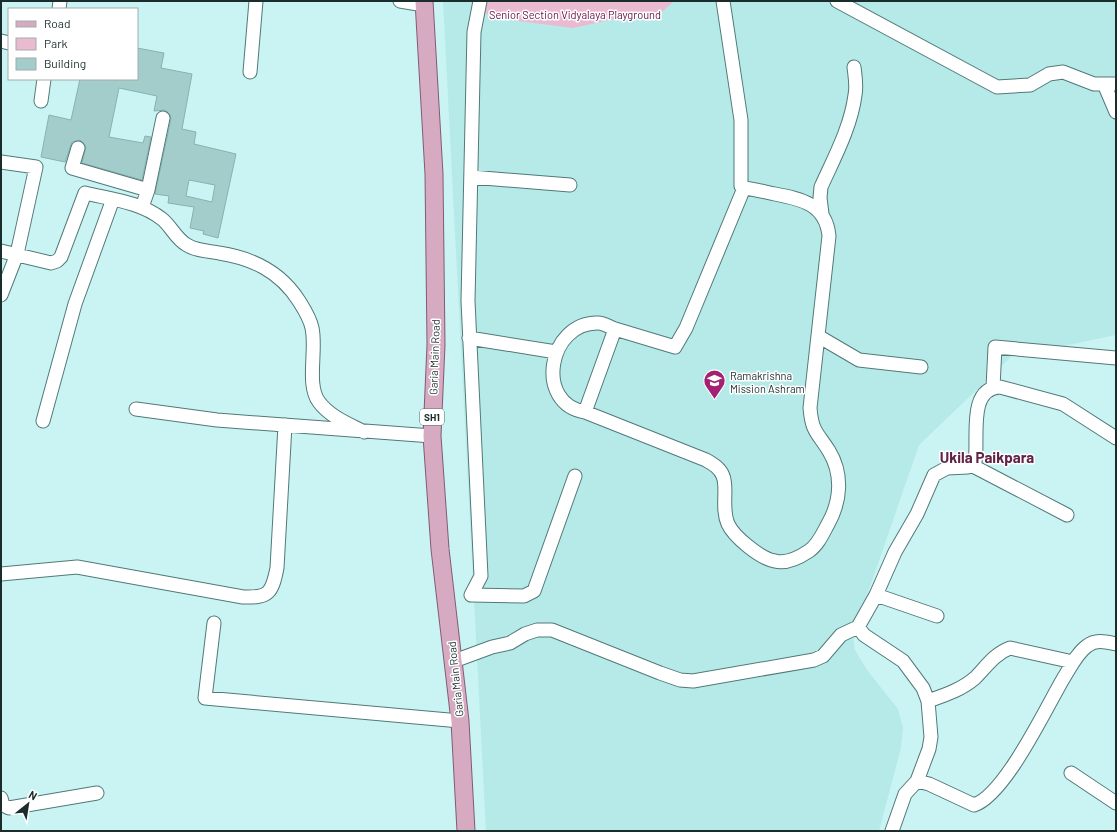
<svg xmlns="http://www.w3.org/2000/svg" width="1117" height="832" font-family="Barlow,sans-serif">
	<rect width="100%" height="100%" fill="#c9f4f3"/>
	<path fill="#b5eae8" d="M443,1H1116V75L1105,100L1116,119V335L1011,357L919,445L853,636L855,650L867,670L898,709L903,728L901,748L879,831H486Z"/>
	<path fill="#eabad1" d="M487,1H674L663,11L623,17L573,28L518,21L483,13Z"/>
	<path fill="#a2cdcb" stroke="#88b2b1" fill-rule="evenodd" d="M137,48L164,53L161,68L192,74L182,129L196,132L194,144L236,154L218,238L203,234L204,231L190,228L194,207L168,203L169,196L155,194L171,119L170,115L165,110L154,111L157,96L119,88L109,137L143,143L145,136L151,137L142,180L82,163L86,147L80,140L72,142L65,162L41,157L49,115L71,120L80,79H137ZM189,180L215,185L212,202L186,196Z"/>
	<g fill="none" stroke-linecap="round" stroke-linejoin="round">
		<defs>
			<path id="minor" d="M400,1L424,5
				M480,1L474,32L468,301L481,576L471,595L524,596L534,591L575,476
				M837,1L997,87L1030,85L1049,74L1063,72L1094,84H1116
				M59,9L60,1
				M1,41L9,43
				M250,72L256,1
				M1104,84L1116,112
				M41,101L44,79
				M78,148L72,168L148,190L142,207
				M1,162L36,167L17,254L1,295
				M471,177L570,185
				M148,190L163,118
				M822,214L820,198L821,187C834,158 851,127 855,95C857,86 855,76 854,67
				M1,251L51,263L57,261L61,257L85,193C110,199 141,202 162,219C171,226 176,239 187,245C196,251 209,251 219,253C252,258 280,271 299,301C304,309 310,318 312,328C317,350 306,385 319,402C330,417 349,424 364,432
				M615,329L675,347L686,328L744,188
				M818,336L859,360L921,367
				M469,338L556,352
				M993,387L995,347L1116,358
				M136,409L217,420L432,436
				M585,412L615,329C609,327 604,323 598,323C548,322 534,404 585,412L706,460C713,464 720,468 723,476C728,488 721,508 728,524C734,537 761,559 775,561C786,564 800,557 809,551C818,545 823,533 828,524C841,501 843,474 829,451C817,432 812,432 810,408L829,236C826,204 801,199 775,194C765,192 754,189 744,188L741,186V120L723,1
				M43,421L75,304L113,199
				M973,466L1067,515
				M1,574L77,567L243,597C269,598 272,593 277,568L285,425
				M876,595L937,616
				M214,623L205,698L460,721
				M454,661L492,647L510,643L525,634L537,630H552L660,673L680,680L693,681L814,660L823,656L841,635L858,627
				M928,701C945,695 961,690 975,678C986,667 994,654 1010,648L1073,662
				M1071,773L1116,803
				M917,781L929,784L974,805C1005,795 1046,708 1063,679C1070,668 1077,653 1087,646C1096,639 1106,642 1116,644
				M1,798L3,805L9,808L97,793
				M892,831L905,794L917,781L929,749L931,737L928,701L923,688L903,661L864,635L858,627L876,595L895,552L917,514L934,475L947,468L968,467L973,466L975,462C979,439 967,388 1000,387L1063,404L1116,438"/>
			<path id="major" d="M424,1L434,174L436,345L432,436L440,549L460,721L466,831"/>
		</defs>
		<use href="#minor" stroke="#517978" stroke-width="15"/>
		<use href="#major" stroke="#835a73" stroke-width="19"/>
		<use href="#minor" stroke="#fff" stroke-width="13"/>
		<use href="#major" stroke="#d6abc2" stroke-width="17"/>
	</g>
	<defs>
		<symbol id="school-pin" viewBox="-11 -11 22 30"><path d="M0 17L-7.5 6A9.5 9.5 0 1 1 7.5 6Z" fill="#a22172" stroke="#fff"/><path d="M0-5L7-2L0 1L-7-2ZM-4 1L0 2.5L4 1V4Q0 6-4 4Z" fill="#fff"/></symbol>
	</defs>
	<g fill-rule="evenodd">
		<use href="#school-pin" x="702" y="368" width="25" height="34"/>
	</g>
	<g text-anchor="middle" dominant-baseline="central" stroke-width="3" stroke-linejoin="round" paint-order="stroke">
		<rect fill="#fff" stroke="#5f6b6b" stroke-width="1" x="420" y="409" width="24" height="16" rx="3"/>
		<g font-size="10" font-weight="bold" fill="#1b2c2c">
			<text x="432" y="417">SH1</text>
		</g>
		<g font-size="11" fill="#670f47" stroke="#fff">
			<text x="575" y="14">Senior Section Vidyalaya Playground</text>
		</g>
		<g font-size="11" fill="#1b2c2c" stroke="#fff">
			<text transform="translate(434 357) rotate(-88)">Garia Main Road</text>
			<text transform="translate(455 679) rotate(-96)">Garia Main Road</text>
		</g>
		<g font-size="11" fill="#1b2c2c" stroke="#fff" text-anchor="start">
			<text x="730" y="375">Ramakrishna<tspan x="730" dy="13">Mission Ashram</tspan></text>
		</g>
		<g font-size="15" font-weight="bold" fill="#612347" stroke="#fff">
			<text x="987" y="457">Ukila Paikpara</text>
		</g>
	</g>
	<rect width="1117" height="832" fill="none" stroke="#1b2c2c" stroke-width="4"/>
	<rect x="8" y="8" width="130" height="72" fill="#ffffff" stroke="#a4abab"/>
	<rect x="16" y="21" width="20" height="6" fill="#d6abc2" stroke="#a4abab"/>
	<text x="44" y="28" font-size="12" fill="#1b2c2c">Road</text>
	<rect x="16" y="38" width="20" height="12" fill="#eabad1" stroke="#a4abab"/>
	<text x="44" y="48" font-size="12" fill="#1b2c2c">Park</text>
	<rect x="16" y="58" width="20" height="12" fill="#a2cdcb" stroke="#a4abab"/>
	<text x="44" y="68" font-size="12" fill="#1b2c2c">Building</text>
	<g transform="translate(28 804) rotate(30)" stroke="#ffffff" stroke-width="3" paint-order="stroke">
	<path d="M0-3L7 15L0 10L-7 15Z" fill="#1b2c2c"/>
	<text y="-6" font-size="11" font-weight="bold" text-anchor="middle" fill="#1b2c2c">N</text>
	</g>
</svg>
